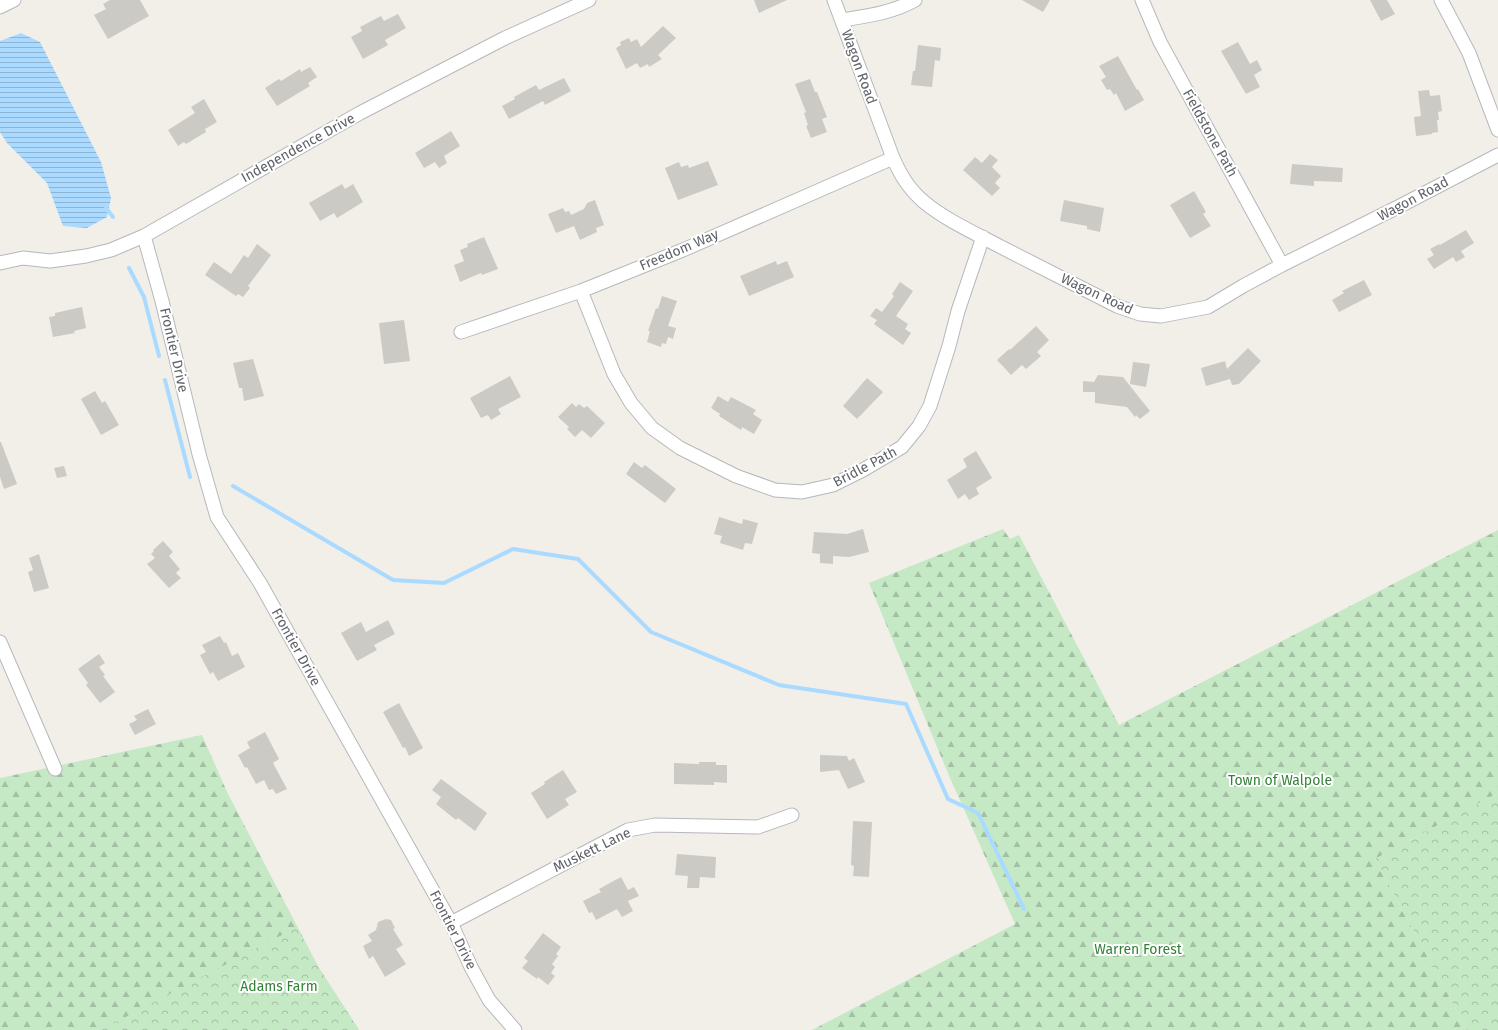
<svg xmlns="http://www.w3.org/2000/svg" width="1498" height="1030" font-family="'Fira Sans',sans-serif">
	<defs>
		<pattern id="forest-firs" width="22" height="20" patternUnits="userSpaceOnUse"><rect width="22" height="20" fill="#c5e8c5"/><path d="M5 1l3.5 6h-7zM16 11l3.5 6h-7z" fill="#a3c0a4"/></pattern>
		<pattern id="park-crowns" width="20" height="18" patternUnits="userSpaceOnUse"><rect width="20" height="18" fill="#c5e8c5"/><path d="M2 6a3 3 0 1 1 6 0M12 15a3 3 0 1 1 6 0" fill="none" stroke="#a3c0a4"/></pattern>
		<pattern id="water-rules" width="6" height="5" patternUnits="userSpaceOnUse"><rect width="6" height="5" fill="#aadaff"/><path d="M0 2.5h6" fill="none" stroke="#8eb4d2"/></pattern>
	</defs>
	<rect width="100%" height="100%" fill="#f1efe8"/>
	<path fill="url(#forest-firs)" d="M1003,529L1010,539L1019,535L1119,725L1498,530V793L1375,859L1467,1030H812L1015,924L947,771L869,583Z
		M202,735L228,794L319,968L359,1030H0V778Z"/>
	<path fill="url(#park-crowns)" d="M1498,793V1030H1467L1375,859Z
		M297,927L319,968L359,1030H101Z"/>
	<path fill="url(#water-rules)" d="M21,33L40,42L101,162L111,198L107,217L87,228L63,226L47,183L7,143L0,132V41Z"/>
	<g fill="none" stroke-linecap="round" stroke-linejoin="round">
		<path stroke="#aadaff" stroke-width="4" d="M106,208L113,217
			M129,268L144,297L159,356
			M165,380L190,477
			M233,486L393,580L444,583L513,549L578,559L651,632L779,685L906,704L948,799L978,813L1024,909"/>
	</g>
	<path fill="#cccac5" d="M110,0H140L149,16L108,39L94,15L106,9L103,4Z
		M754,0H787L759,13Z
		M1022,0H1050L1043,12Z
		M1370,0H1387L1395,14L1381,21Z
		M398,14L406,28L385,40L388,45L363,59L351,37L362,31L360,27L381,16L384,21Z
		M663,26L676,38L658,55L662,59L649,67L648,64L640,68L637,63L626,69L616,48L621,45L620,42L629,38L631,42L637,39L641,47Z
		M1238,42L1250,64L1257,60L1262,70L1254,75L1260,87L1246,94L1221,51Z
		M918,45L941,48L940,61L935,60L932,87L911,85L913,71H915Z
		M1118,56L1137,90L1138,89L1144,100L1125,111L1116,93L1114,95L1110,89L1107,90L1101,80L1106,77L1099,66Z
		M310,67L317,77L308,83L310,86L277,106L265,88L279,79L281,81L300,69L301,72Z
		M564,78L571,91L545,105L543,101L509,119L502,106L515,99L514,97L536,85L539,90Z
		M810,79L815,92H817L827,117L822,119L827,132L811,138L806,126L808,125L804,113L806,112L795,84Z
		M1429,90L1430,96L1440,95L1442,111L1438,112L1439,120H1437L1438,132L1432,133V134L1416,136L1414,117L1421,116L1418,91Z
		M204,99L217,122L205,129L206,132L186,144L184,142L178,146L168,130L195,113L191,107Z
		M451,131L460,146L444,156L447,163L439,168L435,162L424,168L415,153Z
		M990,154L998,160L992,167L1001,176L995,183L1000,188L992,196L963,170L975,157L982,163Z
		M708,161L718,185L678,200L665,168L679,162L681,167L688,165L689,168Z
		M1292,164L1343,168L1342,182L1314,181V186L1290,184Z
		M342,184L345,189L353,184L363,202L337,218L334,213L320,221L309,203Z
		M1194,191L1206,212L1203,214L1211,226L1190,238L1170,205Z
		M595,200L604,225L596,228L597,232L580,240L574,226L556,233L548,214L563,208L565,212L569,211L571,215L584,209L587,203Z
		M1064,200L1104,208L1100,232L1087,229V226L1060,221Z
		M1466,230L1474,243L1461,251L1465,257L1456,262L1453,257L1434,269L1427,259L1434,255L1430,249L1439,244L1440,245Z
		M484,237L498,269L482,275L481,273L460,282L454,265L464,261L460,250L468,247L467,244Z
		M257,244L271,255L248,286L250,288L243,297L238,294L236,296L205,275L214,262L231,274L244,255L248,258Z
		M776,261L777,265L787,261L794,277L749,296L740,276Z
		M1364,280L1372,295L1339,312L1332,300L1344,293L1342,291Z
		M900,282L913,291L896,316L908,324L905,329L911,333L903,345L874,324L877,320L870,316L876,308L882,312L894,296L892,294Z
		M662,296L677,301L668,326L676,328L673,339L668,337L666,344L662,343L661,347L647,342L650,331H648L656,308L658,309Z
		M82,307L86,328L74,331L75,333L53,337L49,317L55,316V313Z
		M404,320L410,361L384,364L379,323Z
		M1036,326L1049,340L1037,352L1041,356L1026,369L1022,365L1011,375L997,360L1009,349L1010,350Z
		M1248,348L1261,361L1239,384L1232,385L1230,379L1206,386L1201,368L1225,361L1227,369Z
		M253,359L264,396L244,401L242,388H239L233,363Z
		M1133,362L1150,364L1146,387L1130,384Z
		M1098,375L1123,377L1150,411L1140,419L1136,415L1135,417L1127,407L1095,403V392H1083V381L1094,382Z
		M510,376L521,397L498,409L501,414L491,420L488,415L481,418L470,398Z
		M867,378L883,392L857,419L843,406Z
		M95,391L102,403L105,401L119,425L101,435L81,399Z
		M718,396L728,402L731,397L756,410L753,414L762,420L754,434L742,427L741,430L719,416L720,414L711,408Z
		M572,403L576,407L579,404L584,408L587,406L605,423L591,438L582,430L575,437L567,429L569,427L558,417Z
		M0,442H1L17,484L4,489L0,477Z
		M976,451L992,478L976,488L979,494L969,500L965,494L958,499L947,480L967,467L963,459Z
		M634,462L642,468L645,465L676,489L665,503L626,474Z
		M64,466L67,476L57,478L54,468Z
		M719,517L742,524L743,519L758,523L752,544L745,543L743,550L720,543L722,536L714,534Z
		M863,529L869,552L849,557L833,556V564L820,563V554L812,553L814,532L847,534Z
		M163,541L173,552L169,556L180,569L176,573L181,578L169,588L147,564L155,558L151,554L154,551L153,550Z
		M39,554L49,588L34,592L28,572L33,570L29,558Z
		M388,620L395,634L374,645L377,650L357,661L341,633L361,622L366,632Z
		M220,636L224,643L226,642L232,656L238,653L245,667L218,681L213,672L210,674L200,655L206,652L202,645Z
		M99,654L105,663L99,667L105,675L103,676L115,692L100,703L86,685L88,683L78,669Z
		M399,703L423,748L409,756L405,747L403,748L383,712Z
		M148,709L156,724L135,735L129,724L137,720L134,716Z
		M265,732L279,759L273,763L287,789L276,794L273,789L269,790L264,780L256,784L247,767L245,768L238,755L250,748L247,742Z
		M820,755L847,756L849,761L854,758L865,782L848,789L839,770L820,772Z
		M699,762H716V765H727V783L714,782V785L674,784V763L699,764Z
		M563,770L577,792L565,799L569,805L547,819L531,793L545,784L544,782Z
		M441,779L487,813L475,831L458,818L456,820L436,804L441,797L432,790Z
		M853,821L872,822L869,877L853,876L854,866L851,865Z
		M677,854L716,857L715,878L700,877L699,888H687L688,876L675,875Z
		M621,877L628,890L634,887L639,896L628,901L633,911L622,917L617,909L596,920L592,912L589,913L583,901L601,892L599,889Z
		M386,919L391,920L395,928L393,929L403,945L396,949L406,964L385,977L373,956L369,959L363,946L372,941L368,935L376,930L378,922Z
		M543,933L561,947L556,954L558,956L552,964L555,967L551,973L555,976L548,985L538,977L537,979L522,968L528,961L524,958Z"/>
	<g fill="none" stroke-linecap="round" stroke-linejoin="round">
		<defs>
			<path id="minor" d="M834,0L893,158C901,176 909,189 924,202C947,221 977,234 1003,248C1041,267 1079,287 1117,306L1140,314L1161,316L1208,307L1243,286L1282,265L1398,207L1498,155
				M1142,0L1160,42L1282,265
				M1441,0L1469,53L1498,130
				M0,7L14,0
				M842,20C867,16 892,13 915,0
				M144,236L162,301L199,454L217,517L260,583L451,923L471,967L489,1000L515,1030
				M0,263L23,258L50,261L86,256L111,250L144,236L360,113L505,38L589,0
				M581,291L614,374L631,403L652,428L680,448L736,476L775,490L802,492L833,485L863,470L902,447L919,426L930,406L949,346L958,311L983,237
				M461,332L581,291L683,250L893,158
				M0,642L55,769
				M451,923L628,830L655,825L758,827L792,815"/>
		</defs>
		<use href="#minor" stroke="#b5b8bc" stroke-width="15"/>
		<use href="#minor" stroke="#fff" stroke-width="13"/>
	</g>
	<g text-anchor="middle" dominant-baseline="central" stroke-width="4" stroke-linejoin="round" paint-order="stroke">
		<g font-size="14" fill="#5f6368" stroke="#fff">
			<text transform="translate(859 67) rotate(70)">Wagon Road</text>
			<text transform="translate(1210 133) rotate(61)">Fieldstone Path</text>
			<text transform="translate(298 148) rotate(-29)">Independence Drive</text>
			<text transform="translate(1413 199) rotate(-28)">Wagon Road</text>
			<text transform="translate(679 250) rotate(-23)">Freedom Way</text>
			<text transform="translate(1097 294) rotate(25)">Wagon Road</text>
			<text transform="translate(174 350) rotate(77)">Frontier Drive</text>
			<text transform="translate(865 467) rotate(-28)">Bridle Path</text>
			<text transform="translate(296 647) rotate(61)">Frontier Drive</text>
			<text transform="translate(592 850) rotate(-26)">Muskett Lane</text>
			<text transform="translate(453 930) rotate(63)">Frontier Drive</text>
		</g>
		<g font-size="14" fill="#348238" stroke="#fff">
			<text x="1280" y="780">Town of Walpole</text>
			<text x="1138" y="949">Warren Forest</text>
			<text x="279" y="986">Adams Farm</text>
		</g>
	</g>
</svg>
